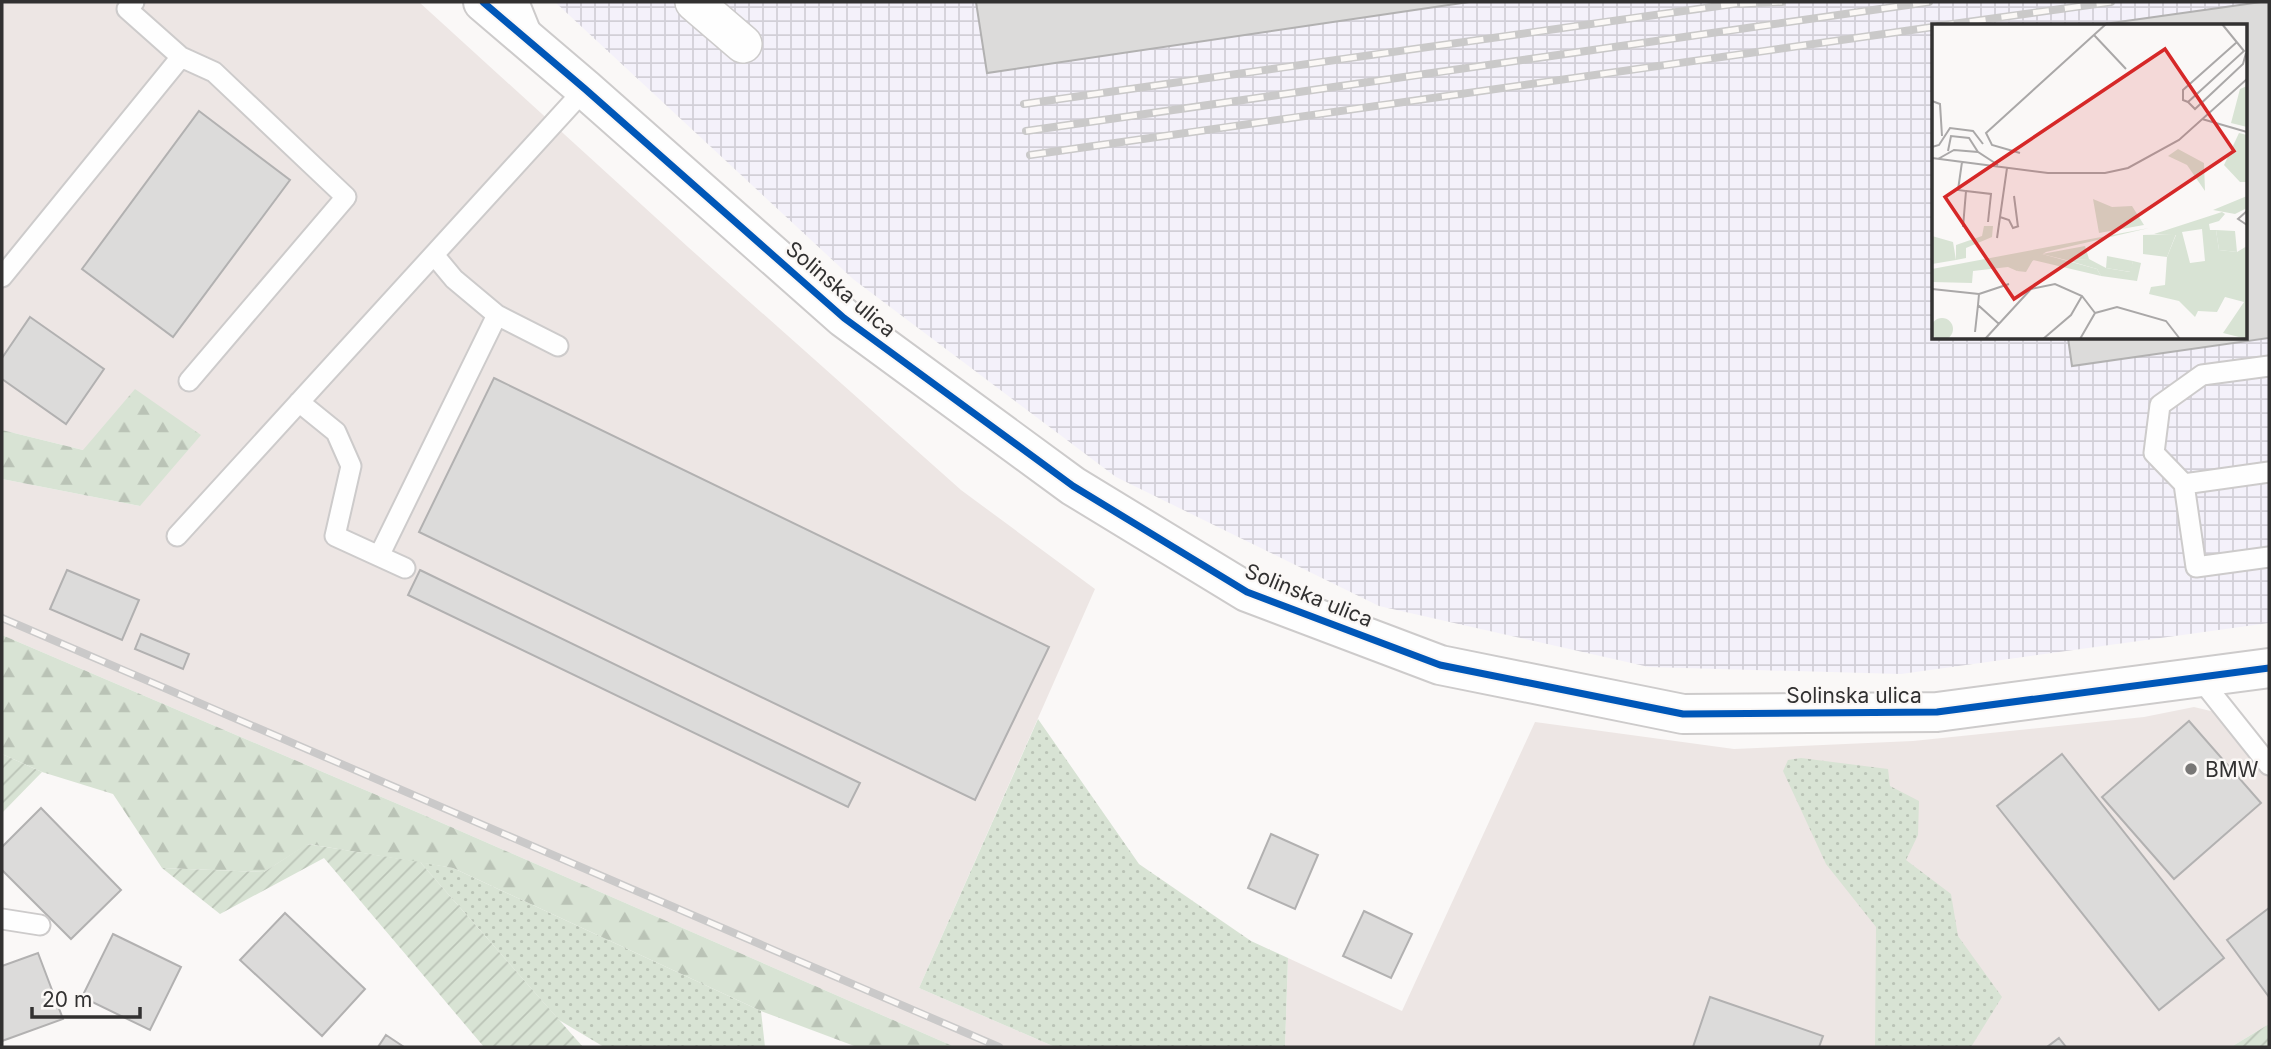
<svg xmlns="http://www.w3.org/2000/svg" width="2271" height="1049" font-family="Inter,sans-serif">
	<defs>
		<pattern id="industrial-grid" width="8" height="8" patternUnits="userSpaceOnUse" patternTransform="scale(1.75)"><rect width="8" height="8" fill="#f4f1fa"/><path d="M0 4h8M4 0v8" fill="none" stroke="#d2cfd7"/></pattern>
		<pattern id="grass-dots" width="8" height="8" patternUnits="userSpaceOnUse" patternTransform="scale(1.75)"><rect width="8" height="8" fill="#d8e3d4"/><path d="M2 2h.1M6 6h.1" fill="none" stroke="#bac3b6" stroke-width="1.8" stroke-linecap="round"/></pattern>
		<pattern id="forest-firs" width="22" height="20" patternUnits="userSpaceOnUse" patternTransform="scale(1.75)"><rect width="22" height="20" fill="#d8e3d4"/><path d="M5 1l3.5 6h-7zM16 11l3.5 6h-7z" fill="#bac3b6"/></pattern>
		<pattern id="garden-furrows" width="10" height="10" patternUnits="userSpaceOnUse" patternTransform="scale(1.75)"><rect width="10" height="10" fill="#d8e3d4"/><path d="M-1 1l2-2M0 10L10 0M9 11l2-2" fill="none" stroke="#bac3b6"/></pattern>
	</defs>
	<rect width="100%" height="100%" fill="#faf8f7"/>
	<path fill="#ede6e4" d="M2,2H419L688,247L961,490L1095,589L919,988L1055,1047H955L426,816L2,635V479L140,506L83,450L2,430Z
		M2194,707L2219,713L2269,773V1024L2231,1047H1285L1288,958L1402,1011L1535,722L1734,749L1913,741L2144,717Z"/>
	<path fill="url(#industrial-grid)" fill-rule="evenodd" d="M555,2H2269V623L1901,674L1649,667L1379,606L1116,477L853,279ZM1933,26H2245V338H1933Z"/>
	<path fill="url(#grass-dots)" d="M1038,719L1139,864L1251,941L1288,958L1285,1047H1055L919,988Z
		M1801,758L1888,769L1890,786L1919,801L1918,835L1906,860L1951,894L1958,936L2002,997L1971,1047H1875L1876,927L1826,864L1783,771L1788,760Z
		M420,862L453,868L761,1011L765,1047H604L559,1020Z"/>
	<path fill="url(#forest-firs)" d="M135,389L201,435L140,506L2,479V430L83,450Z
		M2,635L426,816L955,1047H857L761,1011L453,868L308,844L264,872L162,868L113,794L42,772L2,754Z"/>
	<path fill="url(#garden-furrows)" d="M2,754L42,772L2,813Z
		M307,844L420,862L583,1047H484L324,858L220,914L162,868L264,872Z
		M2269,1024V1047H2231Z"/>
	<path fill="#dcdbda" stroke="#b2b1b1" stroke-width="2" d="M976,2H1469L987,73Z
		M2261,2H2269V338L2072,366L2068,338H2245V26H2090Z
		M199,111L290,180L173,337L82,269Z
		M30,317L104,369L66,424L2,379V358Z
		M494,378L1049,647L975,800L419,532Z
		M67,570L139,600L122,640L50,609Z
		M420,570L860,783L848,807L408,595Z
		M141,634L189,654L183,669L135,649Z
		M2189,721L2261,803L2174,879L2102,797Z
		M2062,754L2224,958L2159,1010L1997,806Z
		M41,808L121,890L71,939L2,870V847Z
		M1271,834L1318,855L1295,909L1248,888Z
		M2269,908V997L2227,940Z
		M1364,911L1412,934L1391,978L1343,956Z
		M285,913L365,989L322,1036L240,960Z
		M113,934L181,967L150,1030L82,997Z
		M38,953L63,1019L2,1041V966Z
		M1710,997L1823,1036L1819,1047H1693Z
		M386,1035L404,1047H378Z
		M2059,1038L2066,1047H2047Z"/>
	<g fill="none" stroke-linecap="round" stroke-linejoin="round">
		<defs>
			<path id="lane" d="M519,2L532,34
				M181,57L214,72L346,197L189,381
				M434,255L454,279L497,315L558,346
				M2,277L181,57L127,9L134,2
				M2269,366L2202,375L2160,405L2154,453L2184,484L2269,472
				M299,402L336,432L351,466L335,536L405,568
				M2184,484L2196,567L2269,557
				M177,536L585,89
				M379,556L497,315
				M2198,676L2269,765
				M2,919L40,925"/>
			<path id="street" d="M694,2L743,44"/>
			<path id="primary" d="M483,2L585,89L844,318L1073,486L1247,592L1440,665L1683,714L1937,712L2269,668"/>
		</defs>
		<use href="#lane" stroke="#cdcbcb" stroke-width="23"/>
		<use href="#street" stroke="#cdcbcb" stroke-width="40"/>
		<use href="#primary" stroke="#cdcbcb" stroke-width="42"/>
		<use href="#lane" stroke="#fefefe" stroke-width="19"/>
		<use href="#street" stroke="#fefefe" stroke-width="37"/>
		<use href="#primary" stroke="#fefefe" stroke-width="38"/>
		<defs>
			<path id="rail" d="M1740,4L1782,2
				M1938,26L2111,2
				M1024,104L1747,2
				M1026,131L1929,2
				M1030,155L1933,27
				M2,618L999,1047"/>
		</defs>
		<use href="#rail" stroke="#cac9c9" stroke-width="8"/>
		<use href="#rail" stroke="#fbf8f6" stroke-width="5" stroke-dasharray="16" stroke-linecap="butt"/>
		<defs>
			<path id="cycleway" d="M483,2L585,89L844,318L1073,486L1247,592L1440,665L1683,714L1937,712L2269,668"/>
		</defs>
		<use href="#cycleway" stroke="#fbf8f6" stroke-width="11"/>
		<use href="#cycleway" stroke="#0057b8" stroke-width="7"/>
	</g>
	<circle fill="#787776" stroke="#fbf8f6" stroke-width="2.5" cx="2191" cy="769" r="7"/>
	<g text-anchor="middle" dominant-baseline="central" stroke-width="5" stroke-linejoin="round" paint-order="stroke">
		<g font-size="21" fill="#323131" stroke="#fbf8f6">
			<text transform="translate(841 289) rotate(40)">Solinska ulica</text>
			<text transform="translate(1309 595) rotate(22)">Solinska ulica</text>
			<text x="1854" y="695">Solinska ulica</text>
		</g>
		<g font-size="21" fill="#323131" stroke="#fbf8f6" text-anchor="start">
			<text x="2205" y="769">BMW</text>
		</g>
	</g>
	<g transform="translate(1932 24)">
		<rect width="315" height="315" fill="#faf8f7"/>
		<path d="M315,62V103L299,99L308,65ZM246,125L272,139L273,167L255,141L236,132ZM315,172V184L303,190L281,186ZM161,175L180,183L200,182L212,201L167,209ZM290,188L293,190L287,197L277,200L278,206H284L287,226L305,228L315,222V315L291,309L312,278L293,273L285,288L266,287L263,293L247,277L217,270L219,263L233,261L235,233L244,211L222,210ZM270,205L273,237L258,239L250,208ZM0,212L21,218L24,236L0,240ZM153,222L157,235L134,236L110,230ZM175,232L201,237L199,248L174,244ZM-1 305a11 11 0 1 1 22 0a11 11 0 1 1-22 0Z" fill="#d8e3d4" fill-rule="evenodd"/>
		<path d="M52,202H61L60,213L34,224V234L24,236V221L50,212ZM217,204L114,228L85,247L76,243L41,247L40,259L0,258V245ZM157,235L174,244L198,248L201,237L209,239L205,257L169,252L165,245L134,236Z" fill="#d8e3d4"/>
		<path d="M307,109L315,111V158H308L292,141ZM284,206L303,207L305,228L287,226ZM244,210L235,233L211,230V211ZM110,230L165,245L169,252L101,236L94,248L85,247L98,235Z" fill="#d8e3d4"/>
		<path fill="none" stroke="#aaa8a8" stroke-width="2" d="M290,0L312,27L256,78L251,76V66L305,18M162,11L194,45M0,77L8,80L10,112M256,78L263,85L311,40L314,29M270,95L315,108M0,123L7,121L18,104L41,107L51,120M16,127L19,112L37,114L46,128M88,129L60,121L54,109L174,0M0,134L116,149H173L196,144L247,116L315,55M6,135L22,126L46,128L66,141M30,138L26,166L34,167L31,203M34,167L59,170L56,198M82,172L86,203M315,187L306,195L315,201M68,193L77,196L81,204L87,202M65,214L75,144M0,265L47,270M47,270L46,281L67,300M47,270L77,260M163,289L185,283L234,297L248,315M43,308L46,281M53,315L99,265L123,260L150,272L163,289L148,315M111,315L139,291L150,272"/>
		<path fill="#d62828" fill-opacity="0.15" stroke="#d62828" stroke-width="3.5" d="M233,25L302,127L82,275L13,173Z"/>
		<rect width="315" height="315" fill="none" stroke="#323131" stroke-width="3.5"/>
	</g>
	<rect width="2271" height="1049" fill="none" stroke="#323131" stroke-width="7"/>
	<path d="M32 1007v10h108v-10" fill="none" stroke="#323131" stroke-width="3.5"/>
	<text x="42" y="1007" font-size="21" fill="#323131" stroke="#fbf8f6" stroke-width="5" paint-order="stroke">20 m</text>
</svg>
